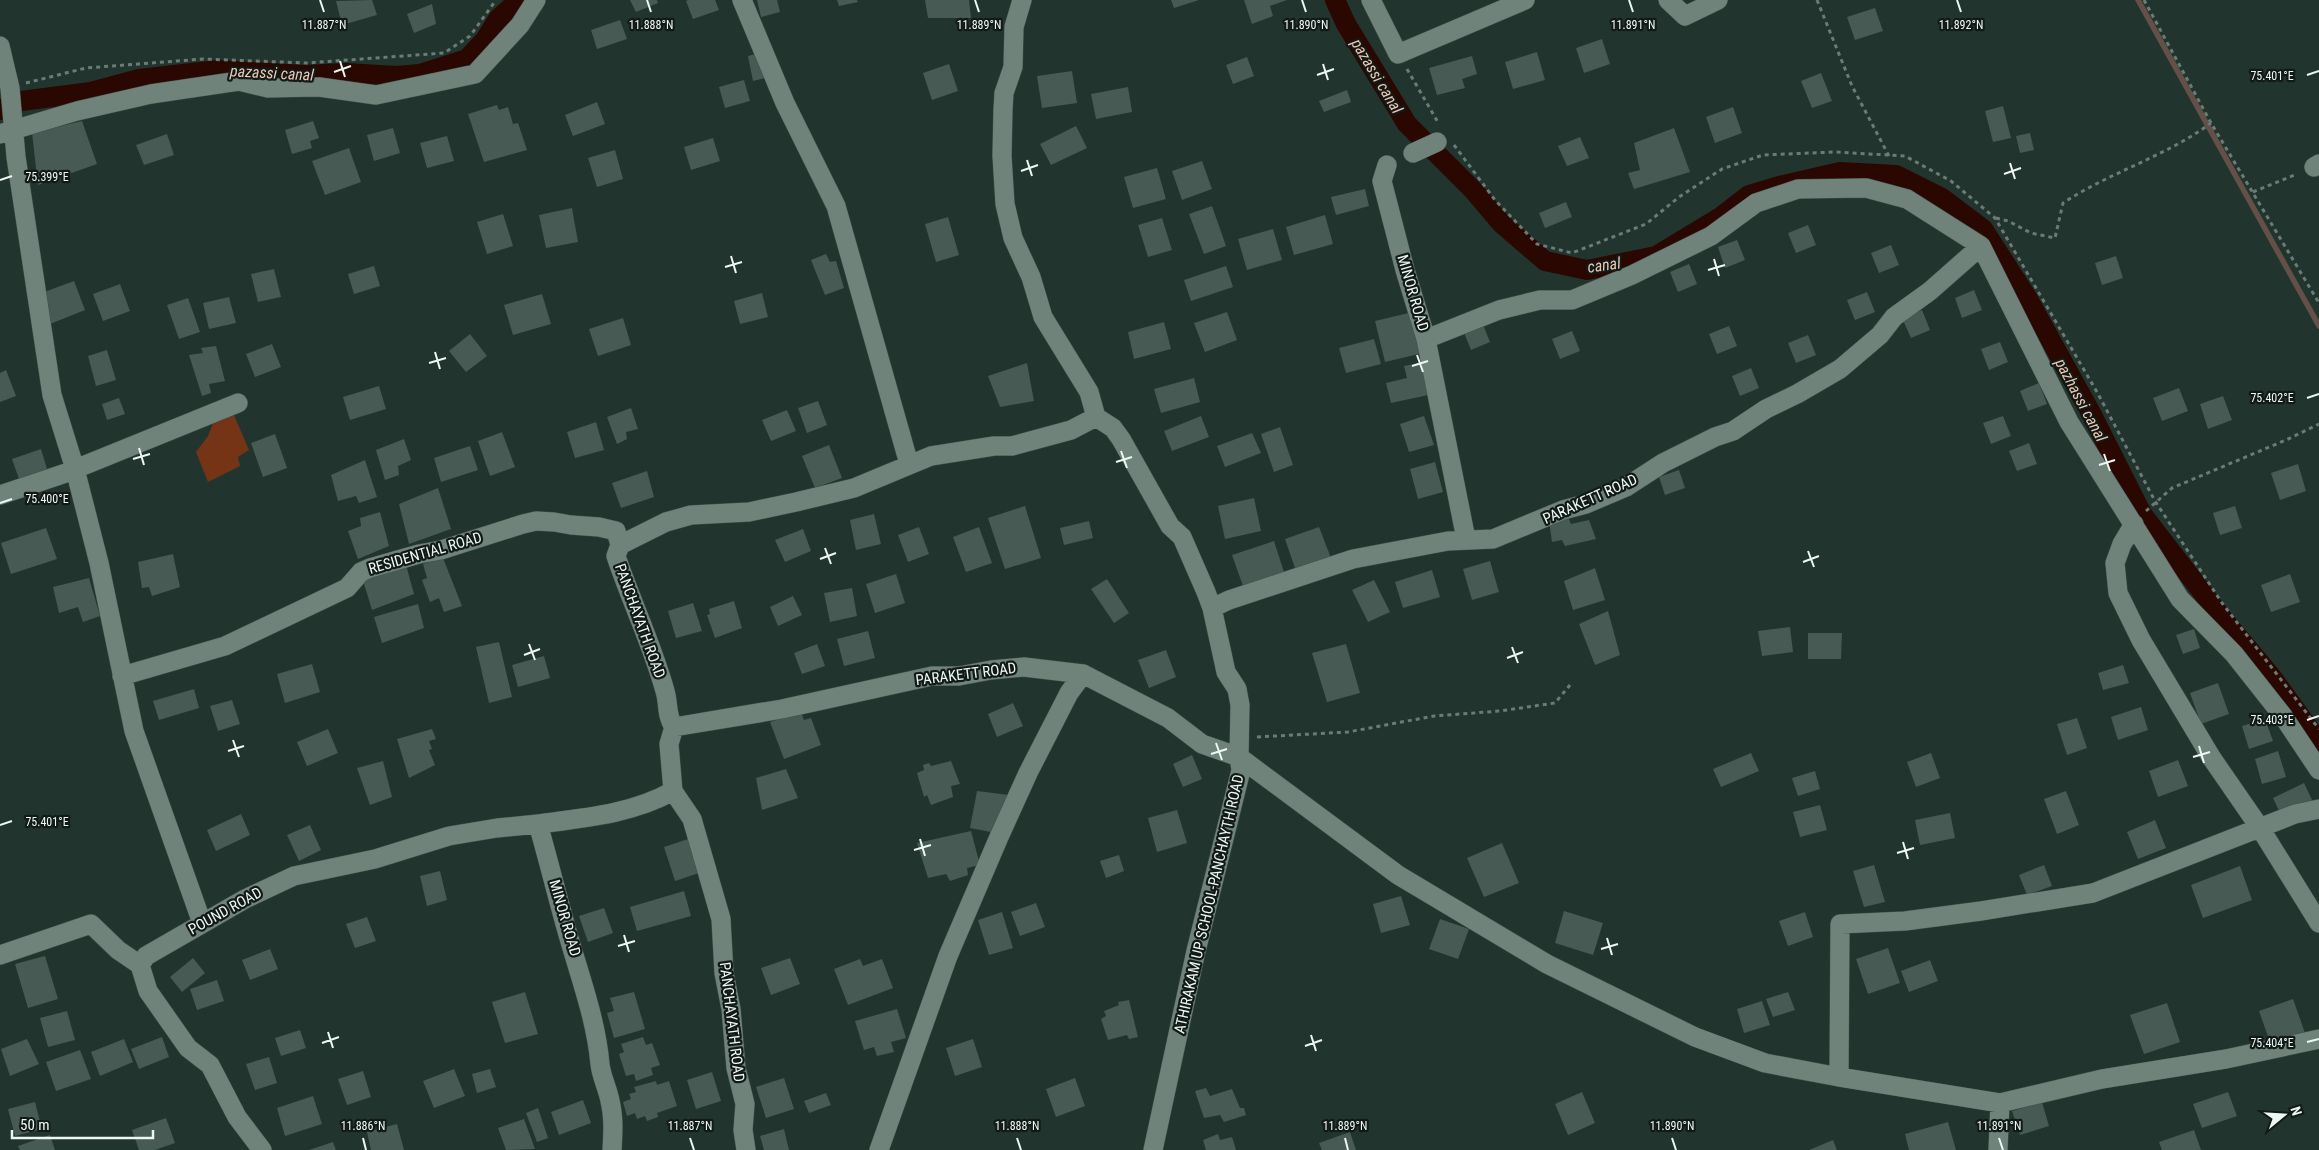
<svg xmlns="http://www.w3.org/2000/svg" width="2319" height="1150" font-family="'Roboto Condensed',sans-serif">
	<rect width="100%" height="100%" fill="#22342e"/>
	<path fill="#753415" d="M217,413H233L249,450L238,457L240,466L208,482L196,452L208,436Z"/>
	<g fill="none" stroke-linecap="round" stroke-linejoin="round">
		<path stroke="#644f49" stroke-width="5.5" d="M2138,0L2319,326"/>
		<path stroke="#2a0700" stroke-width="20" d="M1335,0L1346,24L1407,124L1474,191L1502,224L1545,261L1587,270L1656,256L1722,216L1749,195L1779,186L1840,172L1896,175L1942,198L1983,229L2028,299L2091,413L2142,514L2223,619L2271,676L2319,742
			M0,110L21,101L91,92L139,79L218,70L304,75L346,73L396,76L420,74L467,59L485,40L498,19L519,0"/>
	</g>
	<path fill="#475a53" d="M372,0L377,15L342,25L336,1Z
		M630,0H657L658,3L636,12Z
		M688,0H715L719,10L693,19L686,1Z
		M757,0H777L780,12L761,17Z
		M837,0H857L858,2L839,6Z
		M925,0H969L971,18H928Z
		M1171,0H1199L1174,8Z
		M1244,0H1287L1270,6L1273,16L1252,24Z
		M432,4L436,24L414,33L407,14Z
		M1875,8L1883,31L1855,40L1847,17Z
		M620,20L627,39L597,49L591,30Z
		M1602,39L1610,64L1584,73L1576,48Z
		M1537,52L1545,80L1513,89L1505,62Z
		M759,53L765,78L753,81L748,56Z
		M1472,56L1477,74L1462,79L1465,88L1437,95L1429,68Z
		M1247,57L1254,76L1233,84L1226,65Z
		M949,64L958,91L932,100L923,73Z
		M1072,71L1077,103L1042,108L1037,76Z
		M1821,73L1832,101L1812,108L1801,81Z
		M744,80L750,101L725,108L719,87Z
		M1128,87L1132,112L1096,119L1091,94Z
		M1347,90L1351,102L1324,112L1319,101Z
		M597,102L605,124L573,136L565,115Z
		M497,105L499,110L508,107L513,124L518,123L527,150L484,162L468,114Z
		M2003,106L2011,138L1993,142L1985,111Z
		M1733,107L1742,133L1715,143L1706,117Z
		M82,121L97,164L38,185L32,133Z
		M313,121L319,138L310,141L312,148L292,154L285,130Z
		M1076,126L1087,148L1051,165L1040,144Z
		M393,128L400,153L374,161L367,135Z
		M1674,128L1690,172L1634,189L1628,173L1640,170L1634,143Z
		M2030,133L2034,150L2020,153L2016,136Z
		M167,134L174,155L144,165L136,145Z
		M447,136L454,161L427,168L420,143Z
		M1580,137L1589,158L1567,166L1558,146Z
		M713,138L720,161L691,170L684,147Z
		M349,148L361,182L325,195L312,161Z
		M615,150L623,179L597,187L588,158Z
		M1202,161L1212,189L1182,200L1172,171Z
		M1157,168L1166,199L1133,208L1124,177Z
		M1365,189L1369,206L1336,215L1331,197Z
		M1566,202L1572,217L1545,228L1539,213Z
		M1212,206L1226,246L1204,254L1189,214Z
		M572,208L578,242L546,248L539,215Z
		M503,214L513,246L487,254L477,222Z
		M1325,215L1333,244L1294,255L1286,227Z
		M948,217L959,255L936,262L925,224Z
		M1162,218L1172,250L1148,257L1138,225Z
		M1808,225L1816,245L1796,253L1788,233Z
		M1273,229L1282,260L1247,270L1238,239Z
		M1737,240L1745,260L1725,268L1718,247Z
		M1891,245L1899,265L1879,273L1871,253Z
		M826,254L830,262L836,261L844,288L825,295L811,260Z
		M2116,256L2123,278L2102,285L2095,263Z
		M1689,264L1697,284L1678,292L1670,272Z
		M374,266L380,286L354,294L348,274Z
		M1226,266L1233,287L1191,301L1184,280Z
		M274,269L281,297L258,302L251,274Z
		M74,281L85,310L50,324L39,294Z
		M120,284L130,311L103,321L93,294Z
		M1974,290L1982,310L1962,318L1955,298Z
		M1867,292L1875,312L1855,320L1847,300Z
		M762,293L768,317L740,324L734,301Z
		M542,294L551,324L513,335L504,305Z
		M229,297L236,323L209,329L203,303Z
		M188,298L200,332L179,339L167,305Z
		M1922,310L1930,330L1911,338L1902,318Z
		M1227,312L1237,340L1205,352L1194,323Z
		M1413,312L1423,353L1385,362L1375,321Z
		M623,318L631,345L598,356L589,329Z
		M1164,322L1171,349L1134,359L1128,332Z
		M1482,322L1490,342L1471,350L1463,330Z
		M1729,326L1737,346L1717,354L1709,334Z
		M1572,331L1580,351L1560,359L1552,339Z
		M470,334L487,356L466,372L449,351Z
		M1808,335L1816,355L1796,363L1788,343Z
		M1374,339L1381,364L1346,373L1339,348Z
		M2000,342L2008,362L1989,370L1981,349Z
		M272,344L281,367L255,377L246,354Z
		M216,346L225,381L209,384L211,393L202,396L189,355L203,353L201,348Z
		M107,350L116,380L96,386L88,356Z
		M1425,362L1433,394L1391,403L1386,383L1407,378L1404,366Z
		M1027,363L1034,401L1000,407L988,376Z
		M1751,368L1759,388L1740,396L1732,376Z
		M6,370L16,396L0,402V373Z
		M1194,378L1200,402L1161,413L1154,389Z
		M2039,383L2047,404L2028,411L2020,391Z
		M379,386L386,409L350,420L343,397Z
		M2179,388L2188,411L2162,421L2153,398Z
		M2223,396L2232,420L2208,429L2200,404Z
		M119,398L125,414L107,420L102,404Z
		M818,401L827,425L807,433L798,408Z
		M631,408L638,429L626,432L627,439L617,444L607,417Z
		M787,410L796,431L771,441L762,420Z
		M1201,416L1209,437L1172,451L1164,431Z
		M1424,416L1434,445L1409,452L1400,424Z
		M2003,416L2011,436L1991,444L1983,423Z
		M596,422L604,450L575,458L567,432Z
		M1280,427L1293,465L1274,472L1261,434Z
		M502,432L515,467L490,476L478,441Z
		M1252,433L1261,453L1225,467L1217,446Z
		M275,434L287,468L263,477L251,443Z
		M404,439L411,460L398,466L399,475L385,480L376,450Z
		M2029,443L2037,464L2017,471L2009,451Z
		M829,445L842,478L815,488L802,456Z
		M470,446L478,470L441,482L434,458Z
		M41,449L47,469L19,479L12,459Z
		M365,460L377,497L359,503L356,496L338,501L331,475Z
		M1435,462L1443,492L1418,499L1410,469Z
		M2298,464L2306,491L2280,500L2271,473Z
		M1679,470L1685,488L1665,495L1659,477Z
		M647,471L654,497L621,508L612,483Z
		M438,488L451,529L409,544L399,504Z
		M1254,498L1261,531L1225,539L1218,506Z
		M1025,506L1041,558L1005,569L988,518Z
		M2235,506L2242,528L2220,535L2213,513Z
		M380,512L389,546L358,559L348,531L361,526L360,518Z
		M874,514L881,544L856,550L850,520Z
		M1568,517L1571,524L1589,520L1596,539L1565,546L1562,540L1552,542L1549,521Z
		M1089,521L1093,538L1064,545L1060,528Z
		M919,527L929,554L908,562L898,535Z
		M979,527L992,563L966,572L953,537Z
		M1319,527L1331,558L1296,571L1285,539Z
		M46,528L57,559L11,574L1,543Z
		M803,529L811,551L785,562L775,540Z
		M1274,541L1284,572L1243,586L1232,555Z
		M173,554L180,587L152,596L149,587L142,588L138,562Z
		M443,558L462,606L444,612L439,598L430,602L422,580L427,578L423,564Z
		M1490,561L1499,592L1472,600L1463,569Z
		M406,565L414,594L372,610L362,577Z
		M1595,568L1605,600L1573,610L1564,581Z
		M1432,570L1440,597L1403,608L1395,582Z
		M896,574L905,603L875,613L866,584Z
		M2290,574L2300,602L2271,612L2261,585Z
		M89,578L100,616L83,622L78,607L59,613L53,587Z
		M1107,579L1129,613L1114,623L1091,589Z
		M1374,580L1390,612L1368,622L1352,590Z
		M852,588L857,616L830,622L824,593Z
		M793,596L802,615L778,626L770,607Z
		M734,601L742,628L715,638L707,615L710,614L709,609Z
		M693,603L702,631L676,638L668,611Z
		M418,604L424,628L382,643L374,617Z
		M1608,611L1620,655L1595,665L1579,624Z
		M1790,627L1793,652L1762,656L1758,631Z
		M2194,629L2200,648L2183,654L2176,635Z
		M868,631L875,658L844,666L837,639Z
		M1808,633H1842L1841,659H1808Z
		M499,642L512,697L489,703L476,647Z
		M817,644L825,666L802,674L794,653Z
		M1346,644L1360,693L1327,702L1312,653Z
		M1166,650L1176,677L1149,688L1138,660Z
		M544,656L550,678L518,687L512,665Z
		M312,664L320,692L285,703L277,674Z
		M2123,665L2129,683L2103,690L2098,673Z
		M2218,683L2229,714L2201,724L2190,693Z
		M194,689L199,708L159,720L153,701Z
		M232,700L240,724L218,731L210,706Z
		M1013,703L1023,726L997,737L988,714Z
		M2141,707L2148,730L2118,740L2111,717Z
		M801,712L804,720L811,718L821,745L784,759L770,722Z
		M2077,718L2087,748L2067,755L2057,724Z
		M2265,719L2273,741L2249,749L2242,726Z
		M328,729L338,753L307,766L297,742Z
		M432,729L436,739L429,741L432,749L429,750L435,765L409,778L397,739Z
		M2278,751L2286,777L2262,784L2255,759Z
		M1751,753L1759,771L1721,787L1713,769Z
		M1931,753L1940,778L1916,787L1907,762Z
		M1192,755L1202,779L1183,787L1173,764Z
		M2178,760L2188,786L2158,797L2149,771Z
		M383,761L392,797L370,805L357,768Z
		M951,761L960,784L951,786L953,797L931,805L927,795L924,797L917,773L924,770L923,765L929,763L931,766Z
		M786,769L798,798L762,810L756,778Z
		M1815,771L1820,789L1798,796L1792,778Z
		M2304,783L2313,802L2282,817L2273,798Z
		M977,791L1009,795L996,833L970,828Z
		M2066,791L2079,825L2057,834L2044,799Z
		M1820,805L1827,830L1800,837L1793,812Z
		M1177,810L1187,843L1157,852L1148,818Z
		M1950,813L1955,838L1920,845L1915,820Z
		M241,814L250,835L216,851L207,830Z
		M2155,820L2166,848L2138,859L2127,832Z
		M310,825L321,850L299,861L287,835Z
		M971,831L980,865L967,868L968,875L950,881L946,874L928,878L917,843Z
		M691,838L702,872L675,881L664,847Z
		M1502,843L1519,883L1484,897L1467,858Z
		M1119,855L1124,871L1106,878L1100,861Z
		M1874,865L1885,902L1864,907L1853,871Z
		M2044,865L2052,886L2027,895L2019,875Z
		M2240,866L2252,900L2203,918L2191,885Z
		M440,871L447,900L427,906L420,876Z
		M684,891L691,916L637,931L630,907Z
		M1401,896L1410,925L1381,933L1373,904Z
		M1036,903L1045,927L1020,936L1011,912Z
		M604,908L613,933L588,942L579,916Z
		M1564,911L1603,923L1593,955L1555,943Z
		M1002,912L1013,948L989,955L978,920Z
		M1805,912L1813,937L1788,946L1779,921Z
		M367,917L376,941L355,948L346,924Z
		M1440,919L1469,929L1458,959L1429,949Z
		M1888,948L1900,983L1868,994L1856,959Z
		M270,949L278,969L250,980L242,960Z
		M45,956L58,999L28,1008L15,964Z
		M193,958L205,973L182,992L170,977Z
		M790,958L800,984L771,995L761,968Z
		M860,959L863,966L882,959L893,988L848,1005L834,969Z
		M1930,960L1938,981L1909,992L1901,971Z
		M217,980L224,1001L197,1010L190,989Z
		M525,992L538,1034L505,1043L492,1002Z
		M634,992L645,1029L614,1038L607,1013L614,1011L610,998Z
		M1788,992L1795,1010L1773,1017L1766,999Z
		M2293,999L2305,1033L2271,1045L2259,1011Z
		M1129,1000L1138,1037L1129,1039L1127,1035L1108,1040L1101,1019L1106,1016L1104,1011L1119,1005L1118,1002Z
		M1762,1001L1770,1025L1744,1033L1737,1009Z
		M2167,1003L2180,1042L2144,1054L2130,1015Z
		M897,1009L906,1038L891,1042L894,1052L877,1056L874,1047L864,1050L855,1021Z
		M67,1011L75,1040L48,1047L40,1018Z
		M300,1030L306,1048L281,1056L275,1038Z
		M162,1037L169,1057L139,1069L131,1049Z
		M643,1037L646,1045L652,1043L660,1065L651,1068L653,1075L636,1081L634,1074L626,1076L619,1054L624,1052L621,1044Z
		M27,1039L39,1064L10,1076L1,1049Z
		M124,1039L133,1062L100,1076L91,1052Z
		M973,1039L982,1067L955,1076L946,1048Z
		M80,1050L91,1079L56,1091L46,1062Z
		M269,1057L277,1083L255,1090L246,1064Z
		M454,1069L465,1096L434,1108L423,1081Z
		M490,1069L496,1087L477,1093L472,1074Z
		M363,1071L371,1097L347,1105L338,1079Z
		M712,1072L721,1101L696,1109L687,1080Z
		M784,1078L794,1109L766,1118L756,1087Z
		M1075,1078L1085,1106L1056,1117L1046,1089Z
		M656,1081L657,1085L669,1081L677,1106L657,1113L658,1117L647,1121L645,1116L637,1119L635,1113L627,1116L623,1102L631,1099L629,1094L636,1092L634,1087Z
		M1206,1088L1210,1096L1232,1089L1240,1108H1244L1246,1115L1224,1122L1220,1115L1204,1118L1195,1091Z
		M1582,1092L1595,1123L1568,1135L1555,1104Z
		M2228,1092L2237,1116L2202,1128L2193,1104Z
		M826,1093L831,1105L809,1113L804,1101Z
		M313,1096L322,1124L285,1136L277,1108Z
		M583,1100L591,1123L559,1135L551,1112Z
		M35,1102L42,1129L15,1136L8,1109Z
		M2042,1102L2049,1126L2020,1135L2012,1111Z
		M538,1108L548,1138L537,1142L526,1113Z
		M166,1118L175,1143L155,1150H139L132,1130Z
		M524,1119L535,1149L506,1150L498,1128Z
		M1948,1122L1956,1150H1909L1905,1134Z
		M397,1124L404,1150H371L367,1132Z
		M784,1129L789,1150H764L760,1136Z
		M2194,1130L2201,1150H2162L2159,1142Z
		M1350,1132L1356,1150H1322L1319,1143Z
		M1218,1134L1220,1140L1232,1137L1236,1150H1206L1203,1140Z
		M50,1135L55,1150H20L18,1146Z
		M1833,1140L1837,1150H1809Z
		M333,1142L336,1150H309Z"/>
	<g fill="none" stroke-linecap="round" stroke-linejoin="round">
		<defs>
			<path id="minor" d="M742,0L785,103L836,206L909,464
				M1022,0L1014,27L1013,67L1004,93L1003,109L1002,156L1005,204L1013,238L1031,277L1043,317L1089,392L1096,417L1113,428L1121,439L1170,526L1182,537L1206,592L1212,608L1226,672L1237,689L1240,705L1239,757L1241,770L1196,951L1153,1150
				M1371,0L1398,54L1525,0
				M1668,0L1685,16L1718,0
				M0,46L10,88L16,157L52,395L75,469L99,563L134,731L202,923
				M0,134L77,111L151,94L239,81L268,88L319,87L376,95L475,74L520,25L536,0
				M1413,153L1437,142
				M1387,165L1382,181L1405,270L1426,339L1466,539
				M2314,167L2319,164
				M1426,339L1499,310L1540,300H1572L1632,275L1711,236L1756,203L1798,189L1866,188L1907,199L1981,246
				M0,495L63,474L238,403
				M2134,524L2122,544L2115,563L2118,593L2141,640L2211,757L2260,828L2319,923
				M1212,608L1229,600L1353,559L1448,541L1493,539L1563,510L1586,504L1626,487L1663,463L1715,437L1733,431L1766,409L1797,394L1840,369L1880,335L1894,317L1930,291L1981,246L2069,422L2180,599L2234,654L2283,716L2319,770
				M122,676L225,646L347,588L361,572L370,568L419,554L441,550L523,524L536,521L554,522L571,525L599,527L616,531L620,545
				M674,727L782,709L932,676H959L991,670L1024,667L1083,674L1168,718L1202,744L1239,757L1398,875L1547,964L1695,1037L1765,1063L1839,1077L1840,924L1905,921L1981,911L2093,893L2295,814L2319,809
				M0,955L91,924L118,950L140,965
				M1839,1077L2000,1103L2102,1079L2226,1059L2319,1039
				M262,1150L237,1117L210,1065L188,1048L148,991L140,965L146,956L245,899L294,876L375,859L449,836L497,828L538,824
				M612,1150C613,1133 614,1117 610,1101C608,1089 601,1076 600,1064C596,1020 581,980 569,938C558,900 549,862 538,824C584,818 632,814 673,791
				M746,1150L743,1130L745,1104L736,1068L731,1009L724,973L721,919L692,819L673,791L669,744L674,727C666,716 669,704 665,691C652,644 631,601 616,556L620,545L666,522L691,515L749,512L796,502L854,488L931,456L994,446H1012L1071,430L1096,417
				M879,1150L948,956L999,837L1028,773L1069,693L1083,674
				M1998,1150L2000,1103"/>
		</defs>
		<use href="#minor" stroke="#40514b" stroke-width="20"/>
		<path stroke="#6c7b76" stroke-width="3" stroke-dasharray="4 4" stroke-linecap="butt" d="M1817,0L1852,86L1889,156
			M2144,0L2211,123L2319,303
			M1407,69L1439,124
			M26,83L86,68L203,59L307,63L444,53L470,36L496,0
			M1454,145L1495,200L1537,244L1572,253L1646,224L1679,197L1722,169L1763,155L1835,152L1905,156L1951,181L1995,218L2097,392L2155,501L2222,603L2319,729
			M2253,192L2297,174
			M1996,218L2008,221L2031,233L2055,238L2063,203C2110,172 2165,157 2211,123
			M2146,511L2172,488L2286,440L2319,424
			M1257,737L1348,732L1434,716L1500,711L1555,703L1570,685"/>
		<use href="#minor" stroke="#6f837b" stroke-width="19"/>
	</g>
	<path fill="none" stroke="#ecf7f3" stroke-width="2" d="M320,0L324,12M647,0L651,12M975,0L979,12M1302,0L1306,12M1629,0L1633,12M1957,0L1961,12M340,61L345,77M1323,64L1328,80M334,72L351,66M1317,75L1334,69M2307,75L2319,71M1027,160L1032,176M2010,163L2015,179M1021,171L1038,165M2004,174L2021,168M0,180L12,176M731,256L736,273M1714,259L1719,276M725,267L742,262M1708,270L1725,265M435,352L440,369M1417,355L1423,372M429,363L446,358M1412,366L1428,361M2307,398L2319,394M139,448L144,465M1121,451L1127,468M2104,454L2110,471M133,459L150,454M1116,462L1132,457M2099,465L2115,460M0,503L12,499M825,548L831,564M1808,551L1814,567M820,559L836,553M1803,562L1819,556M529,644L535,660M1512,647L1518,663M524,655L540,649M1507,658L1523,652M2307,720L2319,716M233,740L239,757M1216,743L1222,760M2199,746L2204,763M228,751L244,746M1211,754L1227,749M2193,757L2210,752M0,825L12,821M920,839L925,856M1903,842L1908,859M914,850L931,845M1897,853L1914,848M624,935L629,952M1607,938L1612,955M618,946L635,941M1601,949L1618,944M328,1032L333,1048M1311,1035L1316,1051M2307,1042L2319,1039M322,1043L339,1037M1305,1046L1322,1040M363,1138L366,1150M690,1138L694,1150M1017,1138L1021,1150M1345,1138L1348,1150M1672,1138L1676,1150M1999,1138L2003,1150"/>
	<g text-anchor="middle" dominant-baseline="central" stroke-width="4.5" stroke-linejoin="round" paint-order="stroke">
		<g font-size="15" fill="#ecf7f3" stroke="#121a17">
			<text transform="translate(1413 293) rotate(74)">MINOR ROAD</text>
			<text transform="translate(1590 499) rotate(-24)">PARAKETT ROAD</text>
			<text transform="translate(425 553) rotate(-16)">RESIDENTIAL ROAD</text>
			<text transform="translate(640 621) rotate(70)">PANCHAYATH ROAD</text>
			<text transform="translate(966 674) rotate(-7)">PARAKETT ROAD</text>
			<text transform="translate(1209 904) rotate(-77)">ATHIRAKAM UP SCHOOL-PANCHAYTH ROAD</text>
			<text transform="translate(225 911) rotate(-29)">POUND ROAD</text>
			<text transform="translate(565 918) rotate(74)">MINOR ROAD</text>
			<text transform="translate(732 1022) rotate(83)">PANCHAYATH ROAD</text>
		</g>
		<g font-size="16" font-style="italic" fill="#f0c6b4" stroke="#121a17">
			<text transform="translate(272 73) rotate(3)">pazassi canal</text>
			<text transform="translate(1377 76) rotate(59)">pazassi canal</text>
			<text transform="translate(1604 265) rotate(-8)">canal</text>
			<text transform="translate(2081 400) rotate(62)">pazhassi canal</text>
		</g>
	</g>
	<g font-size="12" text-anchor="middle" fill="#ecf7f3" stroke="#121a17" stroke-width="4.5" stroke-linejoin="round" paint-order="stroke">
		<text x="324" y="29">11.887°N</text>
		<text x="651" y="29">11.888°N</text>
		<text x="979" y="29">11.889°N</text>
		<text x="1306" y="29">11.890°N</text>
		<text x="1633" y="29">11.891°N</text>
		<text x="1961" y="29">11.892°N</text>
		<text x="2272" y="80">75.401°E</text>
		<text x="47" y="181">75.399°E</text>
		<text x="2272" y="402">75.402°E</text>
		<text x="47" y="503">75.400°E</text>
		<text x="2272" y="724">75.403°E</text>
		<text x="47" y="826">75.401°E</text>
		<text x="2272" y="1047">75.404°E</text>
		<text x="363" y="1130">11.886°N</text>
		<text x="690" y="1130">11.887°N</text>
		<text x="1017" y="1130">11.888°N</text>
		<text x="1345" y="1130">11.889°N</text>
		<text x="1672" y="1130">11.890°N</text>
		<text x="1999" y="1130">11.891°N</text>
	</g>
	<g transform="translate(2284 1115) rotate(72)" stroke="#121a17" stroke-width="4" paint-order="stroke">
	<path d="M0-4L9 19L0 12L-9 19Z" fill="#ecf7f3"/>
	<text y="-8" font-size="14" font-weight="bold" text-anchor="middle" fill="#ecf7f3">N</text>
	</g>
	<path d="M12 1130v8h141v-8" fill="none" stroke="#ecf7f3" stroke-width="2.5"/>
	<text x="20" y="1130" font-size="15" fill="#ecf7f3" stroke="#121a17" stroke-width="4" paint-order="stroke">50 m</text>
</svg>
